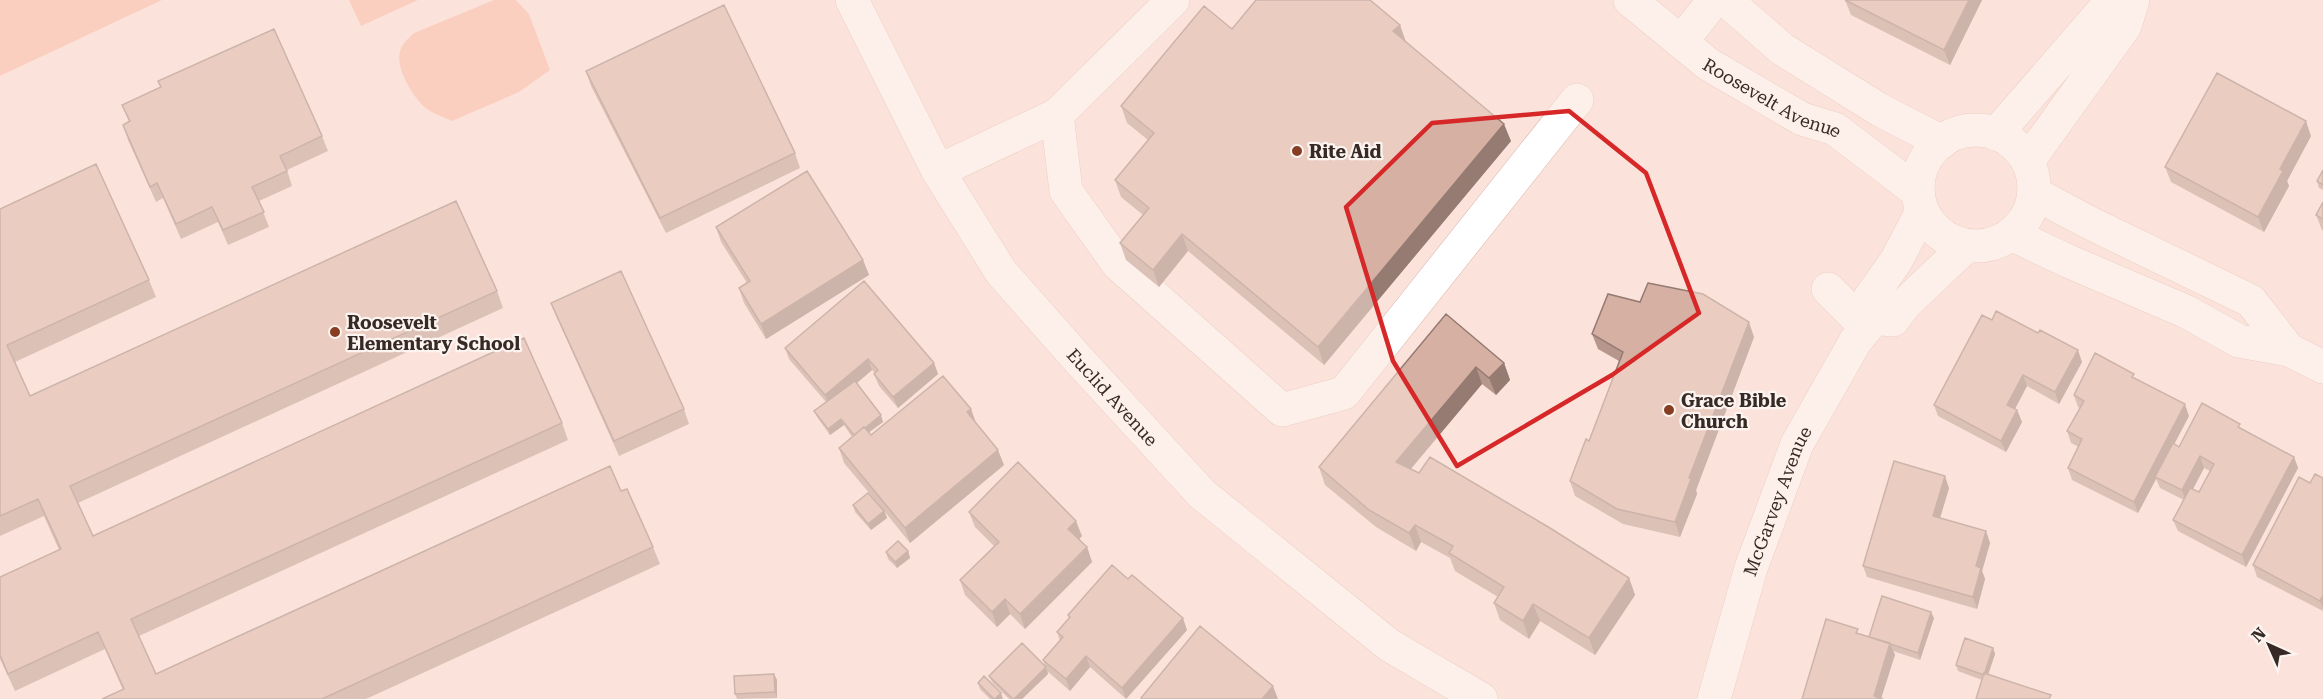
<svg xmlns="http://www.w3.org/2000/svg" width="2323" height="699" font-family="'Roboto Serif',serif">
	<rect width="100%" height="100%" fill="#fbe3db"/>
	<path fill="#f8b69f" d="M0,0H162L0,76Z
		M349,0H418L361,26Z
		M494,0H516L529,14L550,70L519,92L452,121C444,117 434,114 427,109C414,99 395,68 400,52C402,43 408,39 414,33Z"/>
	<g fill="none" stroke-linecap="round" stroke-linejoin="round">
		<defs>
			<g id="minor">
				<path id="s1" d="M852,0L938,171L1001,272L1077,358L1202,494L1389,645L1481,699"/>
				<path id="s2" d="M1630,0L1708,64L1802,119L1835,129L1918,192"/>
				<path d="M1726,0L1782,49L1880,110L1942,142"/>
				<path d="M1681,42L1714,0"/>
				<path d="M1057,115L1066,191L1118,264L1282,410L1344,393L1577,100"/>
				<circle cx="1976" cy="188" r="58"/>
				<path d="M1996,134L2109,4L2118,0"/>
				<path d="M2028,161L2125,26L2133,0"/>
				<path d="M938,171L1057,115L1173,0"/>
				<path d="M1922,211L1896,261L1869,299L1874,318L1893,320L1906,303L1966,246"/>
				<path d="M2011,234L2068,261L2187,312L2239,341L2289,350L2251,301L2088,222L2034,193"/>
				<path d="M1828,289L1866,327"/>
				<path d="M2289,350L2323,367"/>
				<path id="s3" d="M1714,699L1751,568L1797,444L1855,342L1874,318"/>
			</g>
		</defs>
		<use href="#minor" stroke="#d9b4a7" stroke-width="34"/>
		<use href="#minor" stroke="#fff" stroke-width="33"/>
	</g>
	<path fill="#b7978c" fill-rule="evenodd" d="M1845,0H1982L1950,65L1851,15Z
		M1400,25L1405,41L1511,141L1324,365L1188,251L1159,287L1126,260L1120,243L1143,215L1121,197L1115,180L1148,140L1127,123L1121,106L1232,29Z
		M586,71L795,153L800,168L666,233L591,86Z
		M158,81L322,136L328,151L287,170L292,186L259,201L269,227L228,245L218,222L181,239L163,198L156,202L128,140L123,125L129,122L122,105L160,87Z
		M2311,136L2287,181L2289,186L2264,232L2171,182L2165,167Z
		M2323,170V190L2319,188L2317,181Z
		M2323,202V231L2322,230L2316,215Z
		M0,209L149,280L156,297L15,362L30,396L497,291L503,308L78,503L93,536L562,423L568,440L139,636L156,674L621,491L653,547L660,564L366,699H102L123,690L105,649L15,691L0,659V577L59,550L44,516L0,536Z
		M716,227L863,260L869,275L766,339L744,303L739,288L747,283L721,242Z
		M551,303L684,409L689,424L619,456L557,318Z
		M1446,314L1504,363L1510,380L1496,395L1482,384L1411,469L1629,578L1635,595L1595,655L1540,621L1529,639L1500,620L1494,603L1498,597L1455,571L1450,558L1421,542L1416,551L1376,527L1325,485L1319,467Z
		M1992,320L2082,362L2059,404L2027,386L2015,409L2017,410L2022,422L2006,452L1938,416L1934,405Z
		M1592,334L1754,337L1696,490L1697,494L1680,537L1623,524L1575,496L1570,481L1589,441L1619,361L1598,349Z
		M785,348L934,363L938,374L898,408L879,386L874,374L875,373L872,370L857,383L883,422L869,432L871,435L971,409L976,423L1004,465L910,543L885,512L887,518L871,530L855,512L853,505L880,506L844,463L839,448L852,437L844,425L830,435L817,417L814,411L826,402L789,359Z
		M2136,379L2189,416L2174,444L2179,447L2242,429L2294,457L2298,468L2246,567L2178,531L2173,520L2184,500L2160,488L2156,479L2138,513L2072,480L2068,468L2079,447L2071,443L2067,431L2080,408L2078,407L2074,395ZM2204,468L2210,471L2199,492L2193,489Z
		M2323,478V611L2257,577L2253,565L2310,483Z
		M1949,488L1940,518L1986,531L1990,543L1982,571L1985,579L1977,609L1867,577L1863,566Z
		M969,512L1082,536L1079,539L1087,547L1092,562L1025,629L1010,614L997,627L965,595L960,580L994,546L975,527Z
		M908,551L910,558L897,568L888,559L886,552Z
		M1068,615L1187,630L1126,699L1090,667L1070,691L1047,671L1043,660L1060,641L1057,632L1069,619Z
		M1934,618L1920,660L1893,651L1895,655L1802,699L1869,637Z
		M1993,648L1995,654L1988,674L1982,680L1958,671L1956,665Z
		M1046,667L1048,674L1022,699H1009L992,682L989,676Z
		M774,674L777,680V698L737,699L735,694Z
		M978,683L1003,699H990L980,689Z"/>
	<path fill="#957b72" d="M1969,0H1982L1950,65L1944,50Z
		M1400,25L1406,42L1393,31Z
		M2306,121L2311,136L2287,181L2289,186L2264,232L2258,217L2280,169Z
		M1504,124L1511,141L1324,365L1318,347Z
		M1182,234L1188,251L1159,287L1153,270Z
		M863,260L869,275L766,339L761,324Z
		M1749,322L1754,337L1696,490L1697,494L1680,537L1675,522L1689,478Z
		M2078,350L2082,362L2059,404L2055,392Z
		M868,359L872,370L830,406L825,395Z
		M934,363L938,374L898,408L893,397Z
		M1504,363L1510,380L1496,395L1489,378Z
		M1476,367L1482,384L1402,479L1396,462Z
		M2023,375L2027,386L2011,416L2007,405Z
		M2185,404L2189,416L2157,477H2155L2156,479L2138,513L2134,502Z
		M971,409L976,424L967,412Z
		M2017,410L2022,422L2006,452L2001,441Z
		M881,415L883,422L856,442L854,436Z
		M841,419L844,425L830,435L828,429Z
		M998,450L1004,465L910,543L905,528Z
		M2200,456L2204,468L2186,502L2182,490Z
		M2294,457L2298,468L2246,567L2242,555Z
		M1945,476L1949,488L1937,528L1933,516Z
		M884,511L887,518L871,530L868,524Z
		M1076,521L1082,536L1074,544L1068,529Z
		M1415,525L1421,542L1416,551L1409,533Z
		M1986,531L1990,543L1982,571L1985,579L1977,609L1973,597L1976,566Z
		M1087,547L1092,562L1025,629L1020,614Z
		M908,551L910,558L897,568L895,562Z
		M1629,578L1635,595L1595,655L1589,638Z
		M2323,595V608L2320,601Z
		M1005,599L1010,614L997,627L992,612Z
		M1533,604L1540,621L1529,639L1523,621Z
		M1931,612L1934,618L1920,660L1918,653Z
		M1183,618L1187,630L1126,699L1122,688Z
		M1890,643L1895,655L1881,699L1874,696Z
		M1993,648L1995,654L1986,681L1984,675Z
		M1086,656L1090,667L1070,691L1066,679Z
		M1046,667L1048,674L1022,699H1014Z
		M774,674L777,680V698L775,692Z
		M1273,686L1278,699H1262Z
		M1001,693L1003,699H995Z"/>
	<path fill="#d5b0a3" stroke="#957b72" stroke-width="1.5" d="M1256,0H1370L1400,25L1393,31L1504,124L1318,347L1182,234L1153,270L1120,243L1149,208L1115,180L1154,133L1121,106L1204,6L1232,29Z
		M1845,0H1969L1944,50Z
		M724,5L795,153L660,218L586,71Z
		M274,29L322,136L280,156L287,171L252,187L264,212L223,230L212,207L176,224L157,183L150,187L123,125L130,121L122,105L161,87L158,81Z
		M2217,73L2306,121L2280,169L2283,171L2258,217L2165,167Z
		M96,164L149,280L7,345L30,396L456,201L497,291L70,486L93,536L524,338L562,423L131,619L156,674L610,466L621,491L627,489L653,547L322,699H102L124,689L98,632L8,674L0,655V577L61,549L38,499L0,516V209Z
		M2323,170V185L2317,181Z
		M807,171L863,260L761,324L739,288L750,281L716,227Z
		M2323,202V219L2316,215Z
		M621,271L684,409L614,441L551,303Z
		M864,281L934,363L893,397L874,374L878,370L868,359L825,395L785,348Z
		M1648,283L1703,294L1749,322L1689,478L1691,479L1675,522L1617,509L1570,481L1586,439L1589,441L1623,352L1592,334L1608,294L1640,302Z
		M1996,311L2038,333L2040,330L2078,350L2055,392L2023,375L2007,405L2017,410L2001,441L1934,405L1982,315L1992,320Z
		M1446,314L1504,363L1489,378L1476,367L1396,462L1419,473L1430,457L1550,528L1629,578L1589,638L1533,604L1523,621L1494,603L1504,587L1449,553L1453,546L1415,525L1409,533L1369,510L1319,467Z
		M2095,353L2134,374L2132,377L2185,404L2134,502L2068,468L2082,439L2067,431L2084,401L2074,395Z
		M943,376L971,409L967,412L998,450L905,528L839,448L864,427L871,435Z
		M855,381L881,415L865,428L864,427L854,435L841,419L828,429L814,411Z
		M2202,403L2240,424L2238,427L2294,457L2242,555L2173,520L2190,488L2199,492L2214,464L2200,456L2182,490L2155,477L2173,443L2179,447Z
		M1894,461L1945,476L1933,516L1986,531L1976,566L1981,568L1973,597L1863,566Z
		M1018,462L1076,521L1068,529L1087,547L1020,614L1005,599L992,612L960,580L999,542L969,512Z
		M2315,474L2323,478V595L2320,601L2253,565L2299,477L2310,483Z
		M868,493L884,511L868,524L853,505Z
		M898,541L908,551L895,562L886,552Z
		M1112,565L1128,579L1132,575L1183,618L1122,688L1086,656L1066,679L1043,660L1063,637L1057,632L1070,617L1068,615Z
		M1882,596L1931,612L1918,653L1869,637Z
		M1826,619L1858,629L1856,633L1890,643L1874,696L1883,699H1802Z
		M1200,626L1273,686L1262,699H1142L1141,698Z
		M1965,638L1993,648L1984,675L1956,665Z
		M1022,643L1046,667L1014,699H1013L989,676Z
		M1984,673L2051,695L2049,699H1976Z
		M774,674L775,692L735,694L734,676Z
		M984,676L1001,693L995,699H994L978,683Z"/>
	<path d="M0 0H2323V699H0ZM1569,111L1646,173L1699,313L1612,375L1457,466L1393,361L1346,207L1432,123Z" fill="#fbe3db" fill-opacity=".55" fill-rule="evenodd"/>
	<path fill="none" stroke="#d62828" stroke-width="4.5" stroke-linejoin="round" d="M1569,111L1646,173L1699,313L1612,375L1457,466L1393,361L1346,207L1432,123Z"/>
	<g fill="#863d22" stroke="#fcf4f1" stroke-width="2">
		<circle cx="1297" cy="151" r="6"/>
		<circle cx="335" cy="332" r="6"/>
		<circle cx="1669" cy="410" r="6"/>
	</g>
	<g text-anchor="middle" dominant-baseline="central" stroke-width="4.5" stroke-linejoin="round" paint-order="stroke">
		<g font-size="18" fill="#372923" stroke="#fcf4f1">
			<text stroke="none"><textPath href="#s2" startOffset="174">Roosevelt Avenue</textPath></text>
			<text stroke="none"><textPath href="#s1" startOffset="478">Euclid Avenue</textPath></text>
			<text stroke="none"><textPath href="#s3" startOffset="208">McGarvey Avenue</textPath></text>
		</g>
		<g font-size="18" font-weight="bold" fill="#372923" stroke="#fcf4f1" text-anchor="start">
			<text x="1309" y="151">Rite Aid</text>
			<text x="347" y="322">Roosevelt<tspan x="347" dy="21">Elementary School</tspan></text>
			<text x="1681" y="400">Grace Bible<tspan x="1681" dy="21">Church</tspan></text>
		</g>
	</g>
	<g transform="translate(2269 645) rotate(315)" stroke="#fcf4f1" stroke-width="4.5" paint-order="stroke">
	<path d="M0-4.5L10 22L0 15L-10 22Z" fill="#372923"/>
	<text y="-9" font-size="16" font-weight="bold" text-anchor="middle" fill="#372923">N</text>
	</g>
</svg>
